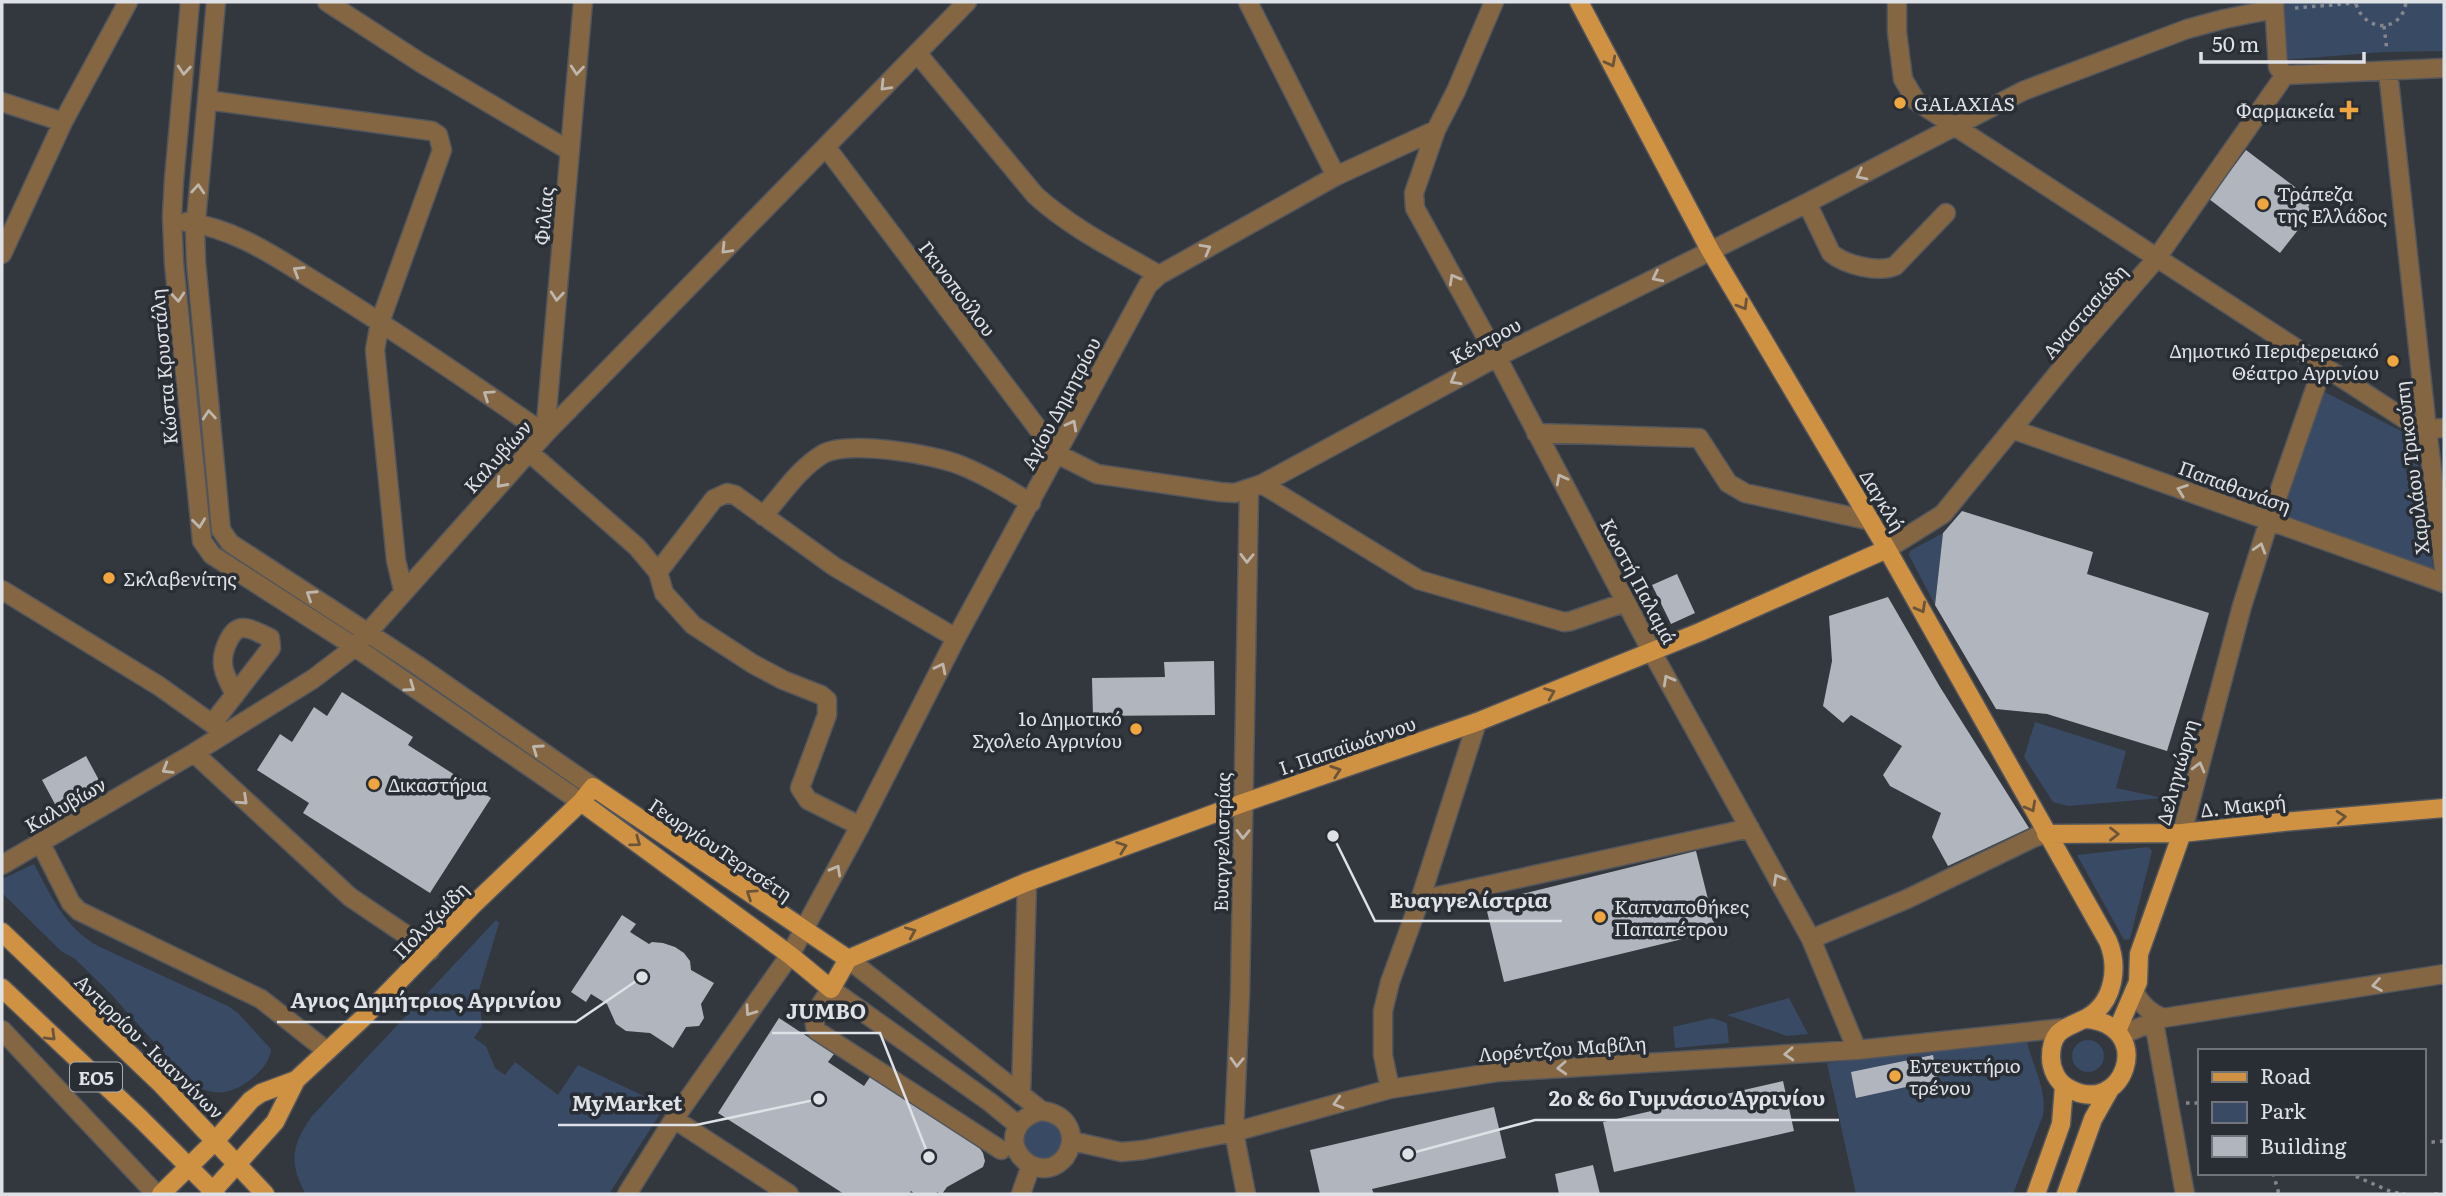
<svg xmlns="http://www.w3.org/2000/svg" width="2446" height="1196" font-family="Literata,serif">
	<rect width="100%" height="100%" fill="#33373e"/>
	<path fill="#394a65" d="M2281,2H2444V51L2384,52L2284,60Z
		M2317,388L2409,435L2415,443L2434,574L2273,516Z
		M1943,533L1935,605L1909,555L1910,551Z
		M2035,722L2126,751L2116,788L2163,798L2068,806L2053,802L2024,757Z
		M2148,847L2152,851L2130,939L2124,940L2077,855Z
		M34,864C51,896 65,928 98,946L228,1006L238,1013L271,1049C270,1068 243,1089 225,1092C212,1094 198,1089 189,1081L109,992L75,959L61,951L2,893V879Z
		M496,920L499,923L479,990L482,1026L474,1038L486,1046L495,1068L505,1075L515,1062L558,1095L578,1065L665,1106L609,1194H306C288,1163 292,1144 312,1116Z
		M1789,998L1808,1034L1787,1036L1727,1015Z
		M1712,1018L1727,1023L1729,1043L1675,1048L1673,1027Z
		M2072 1056a16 16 0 1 1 32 0a16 16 0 1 1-32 0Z
		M2027,1042C2033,1067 2047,1089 2043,1115L2013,1194H1856L1827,1063Z
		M1037,1117L1059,1122L1065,1143L1052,1160L1037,1161L1025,1153L1021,1132Z"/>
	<path fill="#b0b5be" d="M2246,150L2312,200L2308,207L2313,211L2280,253L2209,199Z
		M1962,511L2093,552L2087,574L2209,613L2167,751L2047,714L1996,709L1935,605L1943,533Z
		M1677,574L1695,613L1671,624L1652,585Z
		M1888,597L1940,687L2029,828L1948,866L1932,837L1941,813L1890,786L1883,775L1902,746L1851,715L1843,723L1823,706L1832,661L1829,616Z
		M1214,661L1215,715L1093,716L1092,678L1165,677L1164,662Z
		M342,692L413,737L408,745L491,798L430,893L303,813L309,803L257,770L280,734L292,742L314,707L327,716Z
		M86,756L100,782L56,806L42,780Z
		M1696,851L1716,931L1504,982L1485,903Z
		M622,915L636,924L630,932L649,944L652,942L663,943L675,947L684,953L690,961L691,970L714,983L701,1004L704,1018L699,1026L686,1027L673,1048L650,1033L626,1031L616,1024L607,1004L591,994L586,1002L571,992Z
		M779,1018L834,1054L828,1062L864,1086L872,1074L959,1130L957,1133L978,1146L983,1153L985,1161L983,1167L947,1187L942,1194L937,1192L936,1194H915L911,1191L909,1194H844L718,1113Z
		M1933,1055L1938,1080L1856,1098L1851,1072Z
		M1783,1081L1794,1131L1614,1172L1603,1122Z
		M1494,1107L1506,1158L1372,1189L1374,1194H1320L1310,1150Z
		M1593,1165L1600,1194H1559L1555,1174Z"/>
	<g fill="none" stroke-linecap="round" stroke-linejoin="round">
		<defs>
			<path id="minor" d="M190,2L174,180L172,216L174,263L202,541L212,555L355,647L581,802
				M216,2L195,231L196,262L221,530L230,543L417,665L593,787
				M327,2L421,63L570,151
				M1248,2L1336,176
				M1897,2V32L1903,79L1916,101L2414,425L2427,429L2444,428
				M2274,2L2278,67L2285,75
				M917,53L1035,195C1071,228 1116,250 1159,275
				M2388,71L2427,429L2444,568
				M2285,75L2444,68
				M207,100L432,131L438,135L442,150L380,322L375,350L396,560L403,590
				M2,102L63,122
				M1436,130L1414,193L1415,208L1497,357L1652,652L1811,939L1857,1050
				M826,147L1057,454L1097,474L1220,492L1235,493L1262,484L1497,357L1807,203L2023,91L2187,29L2224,19L2274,9
				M1807,203L1831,253C1845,265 1878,273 1895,266L1946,213
				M186,222C239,229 281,261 326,288C400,334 473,384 545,434L583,2
				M2,254L63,122L128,2
				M2012,429L2444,583
				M1536,433L1699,438L1728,483L1745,493L1871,521
				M529,452L637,547L658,572L664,593L693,625L753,664L783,680L821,695L827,700V715L800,788L808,800L860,826
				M1262,484L1419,580L1564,622L1571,621L1626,602
				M763,516C781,496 799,468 823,454C848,440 933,454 960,465C985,475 1008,489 1031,503
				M1887,549L1943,514L2067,362L2156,259L2285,75
				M658,572L714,499L727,493L735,495L835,567L956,638
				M2,590L159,686L225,733
				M212,724L271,648L270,638C263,635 252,628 244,628C230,627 222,653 223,664C223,674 231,685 235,695
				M194,753L350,897L430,951
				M2182,833L2242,606L2269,521L2323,366
				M40,842L71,903L79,911L261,999L327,1051
				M2,865L194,753L313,679L355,647L545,434L967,2
				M1420,900L1750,828
				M1811,939L1907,899L2035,837L2046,834
				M848,959L1042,1111C1091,1117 1071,1180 1033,1166C1026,1163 1021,1158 1017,1151C1008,1131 1023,1115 1042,1111
				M2134,992C2142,1005 2149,1012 2163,1018
				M2154,1022L2185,1194
				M2,1030L156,1194
				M2121,1035L2163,1018L2444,974
				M1390,1089L1383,1055V1011L1390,982L1420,900L1477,722
				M1021,1095L1027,882
				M674,1119L789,1194
				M1072,1141L1121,1152L1143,1150L1234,1132L1390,1089L1498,1072L1857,1050L2064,1028
				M1001,1150L817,1031C809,1016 823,1002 831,989L991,1103L1018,1125
				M627,1194L674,1119L790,955L860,826L956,638L1148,285L1159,275L1336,176L1436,130L1456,91L1494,2
				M1021,1194L1031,1165
				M1246,1194L1234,1132L1240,995L1249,490"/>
			<path id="major" d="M1579,2L1710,250L1887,549L2108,941C2119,967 2114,1002 2088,1017C2069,1028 2051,1027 2051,1057C2051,1069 2057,1082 2068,1088C2124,1120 2157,1025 2086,1019
				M581,802L790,955L831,989L848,959L1027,882L1243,803L1477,722L1700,632L1887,549
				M2046,834L2182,833L2283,822L2444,808
				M2,932L162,1085L265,1194
				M2,988L140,1118L216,1194
				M2117,1031L2138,982L2139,954L2182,833
				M161,1194L216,1140L251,1100L261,1093L296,1080
				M210,1194L275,1122L296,1080L363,1018L474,904L581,802L593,787L848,959
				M2036,1194L2061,1124L2064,1086
				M2066,1194L2093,1119L2110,1089"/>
		</defs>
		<use href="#minor" stroke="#52565c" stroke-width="21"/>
		<use href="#major" stroke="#52565c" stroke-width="21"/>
		<path stroke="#83868c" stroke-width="3.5" stroke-dasharray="3.5 5" stroke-linecap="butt" d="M2356,4C2365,33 2402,33 2406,2
			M2295,8L2355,3
			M2384,26L2387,51
			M2186,1103H2199
			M2423,1143L2444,1141
			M2273,1173L2279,1194
			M2348,1173L2392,1192L2405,1194
			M2434,1194H2444"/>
		<use href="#minor" stroke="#846643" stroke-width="18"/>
		<use href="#major" stroke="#cf9243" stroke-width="18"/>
	</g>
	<defs><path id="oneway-chevron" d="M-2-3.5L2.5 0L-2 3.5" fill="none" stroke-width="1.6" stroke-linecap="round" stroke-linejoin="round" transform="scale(1.75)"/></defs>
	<g stroke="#6b553a">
		<use href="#oneway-chevron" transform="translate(1611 62) rotate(62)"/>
		<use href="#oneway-chevron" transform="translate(1743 305) rotate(59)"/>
		<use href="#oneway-chevron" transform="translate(1921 608) rotate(61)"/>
		<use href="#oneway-chevron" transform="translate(1550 693) rotate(-22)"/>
		<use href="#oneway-chevron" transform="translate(1336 771) rotate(-19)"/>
		<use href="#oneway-chevron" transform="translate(2031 807) rotate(61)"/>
		<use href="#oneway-chevron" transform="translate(2341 817) rotate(-5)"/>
		<use href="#oneway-chevron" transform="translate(2114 834)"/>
		<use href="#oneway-chevron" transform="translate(636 842) rotate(36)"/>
		<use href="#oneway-chevron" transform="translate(1122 847) rotate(-20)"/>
		<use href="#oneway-chevron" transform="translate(751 894) rotate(-146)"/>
		<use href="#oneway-chevron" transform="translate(911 932) rotate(-23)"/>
		<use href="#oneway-chevron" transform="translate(51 1036) rotate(44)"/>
	</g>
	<g stroke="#beb6ac">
		<use href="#oneway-chevron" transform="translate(184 70) rotate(95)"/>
		<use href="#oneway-chevron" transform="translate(577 70) rotate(95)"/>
		<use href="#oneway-chevron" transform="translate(885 86) rotate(134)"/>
		<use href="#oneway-chevron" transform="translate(1861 175) rotate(153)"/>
		<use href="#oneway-chevron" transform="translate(198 189) rotate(-86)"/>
		<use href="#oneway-chevron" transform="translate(726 249) rotate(134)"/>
		<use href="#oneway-chevron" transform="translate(1206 249) rotate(-29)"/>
		<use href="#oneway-chevron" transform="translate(298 271) rotate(-148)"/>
		<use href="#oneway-chevron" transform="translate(1657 277) rotate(154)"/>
		<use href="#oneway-chevron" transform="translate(1454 279) rotate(-119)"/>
		<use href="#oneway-chevron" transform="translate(557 296) rotate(95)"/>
		<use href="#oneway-chevron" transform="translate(178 297) rotate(85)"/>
		<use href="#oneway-chevron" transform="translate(1455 380) rotate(151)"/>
		<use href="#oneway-chevron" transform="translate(488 395) rotate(-146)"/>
		<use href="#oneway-chevron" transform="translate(209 415) rotate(-95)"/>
		<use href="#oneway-chevron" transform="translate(1072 425) rotate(-62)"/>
		<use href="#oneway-chevron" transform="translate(1561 479) rotate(-118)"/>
		<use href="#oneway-chevron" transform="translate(501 483) rotate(132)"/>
		<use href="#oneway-chevron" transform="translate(2182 490) rotate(-160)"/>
		<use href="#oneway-chevron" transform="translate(199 523) rotate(83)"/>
		<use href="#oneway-chevron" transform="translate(2260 548) rotate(-73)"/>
		<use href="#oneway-chevron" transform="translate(1247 558) rotate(91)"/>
		<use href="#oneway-chevron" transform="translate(311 595) rotate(-147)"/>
		<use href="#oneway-chevron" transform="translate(941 668) rotate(-63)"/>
		<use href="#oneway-chevron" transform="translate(1668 680) rotate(-119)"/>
		<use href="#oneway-chevron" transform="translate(410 687) rotate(35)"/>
		<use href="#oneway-chevron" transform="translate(537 749) rotate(-145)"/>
		<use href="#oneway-chevron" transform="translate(2199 767) rotate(-75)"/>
		<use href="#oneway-chevron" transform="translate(167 769) rotate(149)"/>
		<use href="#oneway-chevron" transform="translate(243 800) rotate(43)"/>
		<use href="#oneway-chevron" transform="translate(1243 834) rotate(91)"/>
		<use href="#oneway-chevron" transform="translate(836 870) rotate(-61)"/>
		<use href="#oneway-chevron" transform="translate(1778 879) rotate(-119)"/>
		<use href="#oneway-chevron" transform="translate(2377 985) rotate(171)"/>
		<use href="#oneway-chevron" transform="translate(750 1011) rotate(125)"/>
		<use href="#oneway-chevron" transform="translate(1789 1054) rotate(177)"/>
		<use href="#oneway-chevron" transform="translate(1237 1062) rotate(92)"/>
		<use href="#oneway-chevron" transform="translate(1562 1068) rotate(177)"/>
		<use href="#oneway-chevron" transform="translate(1338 1103) rotate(164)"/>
	</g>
	<g fill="#f0a63f" stroke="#292d34" stroke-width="2.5">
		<circle cx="1900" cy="103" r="7"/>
		<path d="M2345.5 99.5h7v7h7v7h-7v7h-7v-7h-7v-7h7z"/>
		<circle cx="2263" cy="204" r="7"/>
		<circle cx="2393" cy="361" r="7"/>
		<circle cx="109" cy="578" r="7"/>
		<circle cx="1136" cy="729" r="7"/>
		<circle cx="374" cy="784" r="7"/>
		<circle cx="1600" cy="917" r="7"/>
		<circle cx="1895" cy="1076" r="7"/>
	</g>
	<g text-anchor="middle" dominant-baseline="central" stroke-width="7" stroke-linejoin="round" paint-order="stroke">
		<rect fill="#292d34" stroke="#a8abb0" stroke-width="2" x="70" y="1062.5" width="52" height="29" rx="5"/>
		<g font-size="18" font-weight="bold" fill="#dee1e5">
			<text x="96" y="1077">ΕΟ5</text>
		</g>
		<g font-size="19" fill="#dee1e5" stroke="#292d34" text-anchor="start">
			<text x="1914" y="103">GALAXIAS</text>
			<text x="2335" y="110" text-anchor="end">Φαρμακεία</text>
			<text x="2277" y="193">Τράπεζα<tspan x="2277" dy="22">της Ελλάδος</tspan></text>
			<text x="2379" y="350" text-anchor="end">Δημοτικό Περιφερειακό<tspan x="2379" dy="22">Θέατρο Αγρινίου</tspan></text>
			<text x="123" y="578">Σκλαβενίτης</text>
			<text x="1122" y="718" text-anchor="end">1ο Δημοτικό<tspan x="1122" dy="22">Σχολείο Αγρινίου</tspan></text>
			<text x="388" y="784">Δικαστήρια</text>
			<text x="1614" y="906">Καπναποθήκες<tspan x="1614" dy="22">Παπαπέτρου</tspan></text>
			<text x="1909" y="1065">Εντευκτήριο<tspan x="1909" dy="22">τρένου</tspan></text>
		</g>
		<g font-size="19" fill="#dee1e5" stroke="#292d34">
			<text transform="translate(543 216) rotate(-85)">Φιλίας</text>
			<text transform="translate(958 288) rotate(53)">Γκινοπούλου</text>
			<text transform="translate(2084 311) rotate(-49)">Αναστασιάδη</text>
			<text transform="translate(1485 340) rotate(-28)">Κέντρου</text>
			<text transform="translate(163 367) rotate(-95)">Κώστα Κρυστάλη</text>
			<text transform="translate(1060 403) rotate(-62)">Αγίου Δημητρίου</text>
			<text transform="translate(497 456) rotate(-48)">Καλυβίων</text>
			<text transform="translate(2411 468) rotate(-97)">Χαριλάου Τρικούπη</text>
			<text transform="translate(2235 486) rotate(20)">Παπαθανάση</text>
			<text transform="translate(1883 500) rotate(59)">Δαγκλή</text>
			<text transform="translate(1639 581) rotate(62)">Κωστή Παλαμά</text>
			<text transform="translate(1347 745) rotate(-19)">Ι. Παπαϊωάννου</text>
			<text transform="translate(2176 772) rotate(-75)">Δεληγιώργη</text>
			<text transform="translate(65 804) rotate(-30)">Καλυβίων</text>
			<text transform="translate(2243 805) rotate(-6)">Δ. Μακρή</text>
			<text transform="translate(1221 842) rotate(-89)">Ευαγγελιστρίας</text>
			<text transform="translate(721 849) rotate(34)">ΓεωργίουΤερτσέτη</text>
			<text transform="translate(430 920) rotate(-46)">Πολυζωίδη</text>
			<text transform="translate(150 1046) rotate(44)">Αντιρρίου - Ιωαννίνων</text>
			<text transform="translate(1562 1048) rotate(-4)">Λορέντζου Μαβίλη</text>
		</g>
	</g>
	<path fill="none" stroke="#dee1e5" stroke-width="2.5" d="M1333 836L1375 921H1562M642 977L576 1022H277M929 1157L880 1033H772M1408 1154L1535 1120H1839M819 1099L696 1125H558"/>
	<g fill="#dee1e5" stroke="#292d34" stroke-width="2.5">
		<circle cx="1333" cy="836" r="7"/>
		<circle cx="642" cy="977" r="7"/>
		<circle cx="929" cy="1157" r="7"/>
		<circle cx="1408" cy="1154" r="7"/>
		<circle cx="819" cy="1099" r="7"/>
	</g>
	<g font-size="21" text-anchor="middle" font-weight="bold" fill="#dee1e5" stroke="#292d34" stroke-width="7" stroke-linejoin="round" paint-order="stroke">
		<text x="1469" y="908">Ευαγγελίστρια</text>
		<text x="426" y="1008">Αγιος Δημήτριος Αγρινίου</text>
		<text x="826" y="1019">JUMBO</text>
		<text x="1687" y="1106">2ο &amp; 6ο Γυμνάσιο Αγρινίου</text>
		<text x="627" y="1111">MyMarket</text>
	</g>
	<rect width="2446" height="1196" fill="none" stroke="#dee1e5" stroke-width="7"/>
	<rect x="2198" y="1049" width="228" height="126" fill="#292d34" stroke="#71757b" stroke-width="2"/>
	<rect x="2212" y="1072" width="35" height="10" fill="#cf9243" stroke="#71757b" stroke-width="2"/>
	<text x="2260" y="1084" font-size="21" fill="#dee1e5">Road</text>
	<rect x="2212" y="1102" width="35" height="21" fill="#394a65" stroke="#71757b" stroke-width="2"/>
	<text x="2260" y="1119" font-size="21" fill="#dee1e5">Park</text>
	<rect x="2212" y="1136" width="35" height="21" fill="#b0b5be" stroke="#71757b" stroke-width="2"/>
	<text x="2260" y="1154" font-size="21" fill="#dee1e5">Building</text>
	<path d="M2201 52v10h163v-10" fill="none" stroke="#dee1e5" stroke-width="3.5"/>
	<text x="2212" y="52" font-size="21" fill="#dee1e5" stroke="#292d34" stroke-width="5" paint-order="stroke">50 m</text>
</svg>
